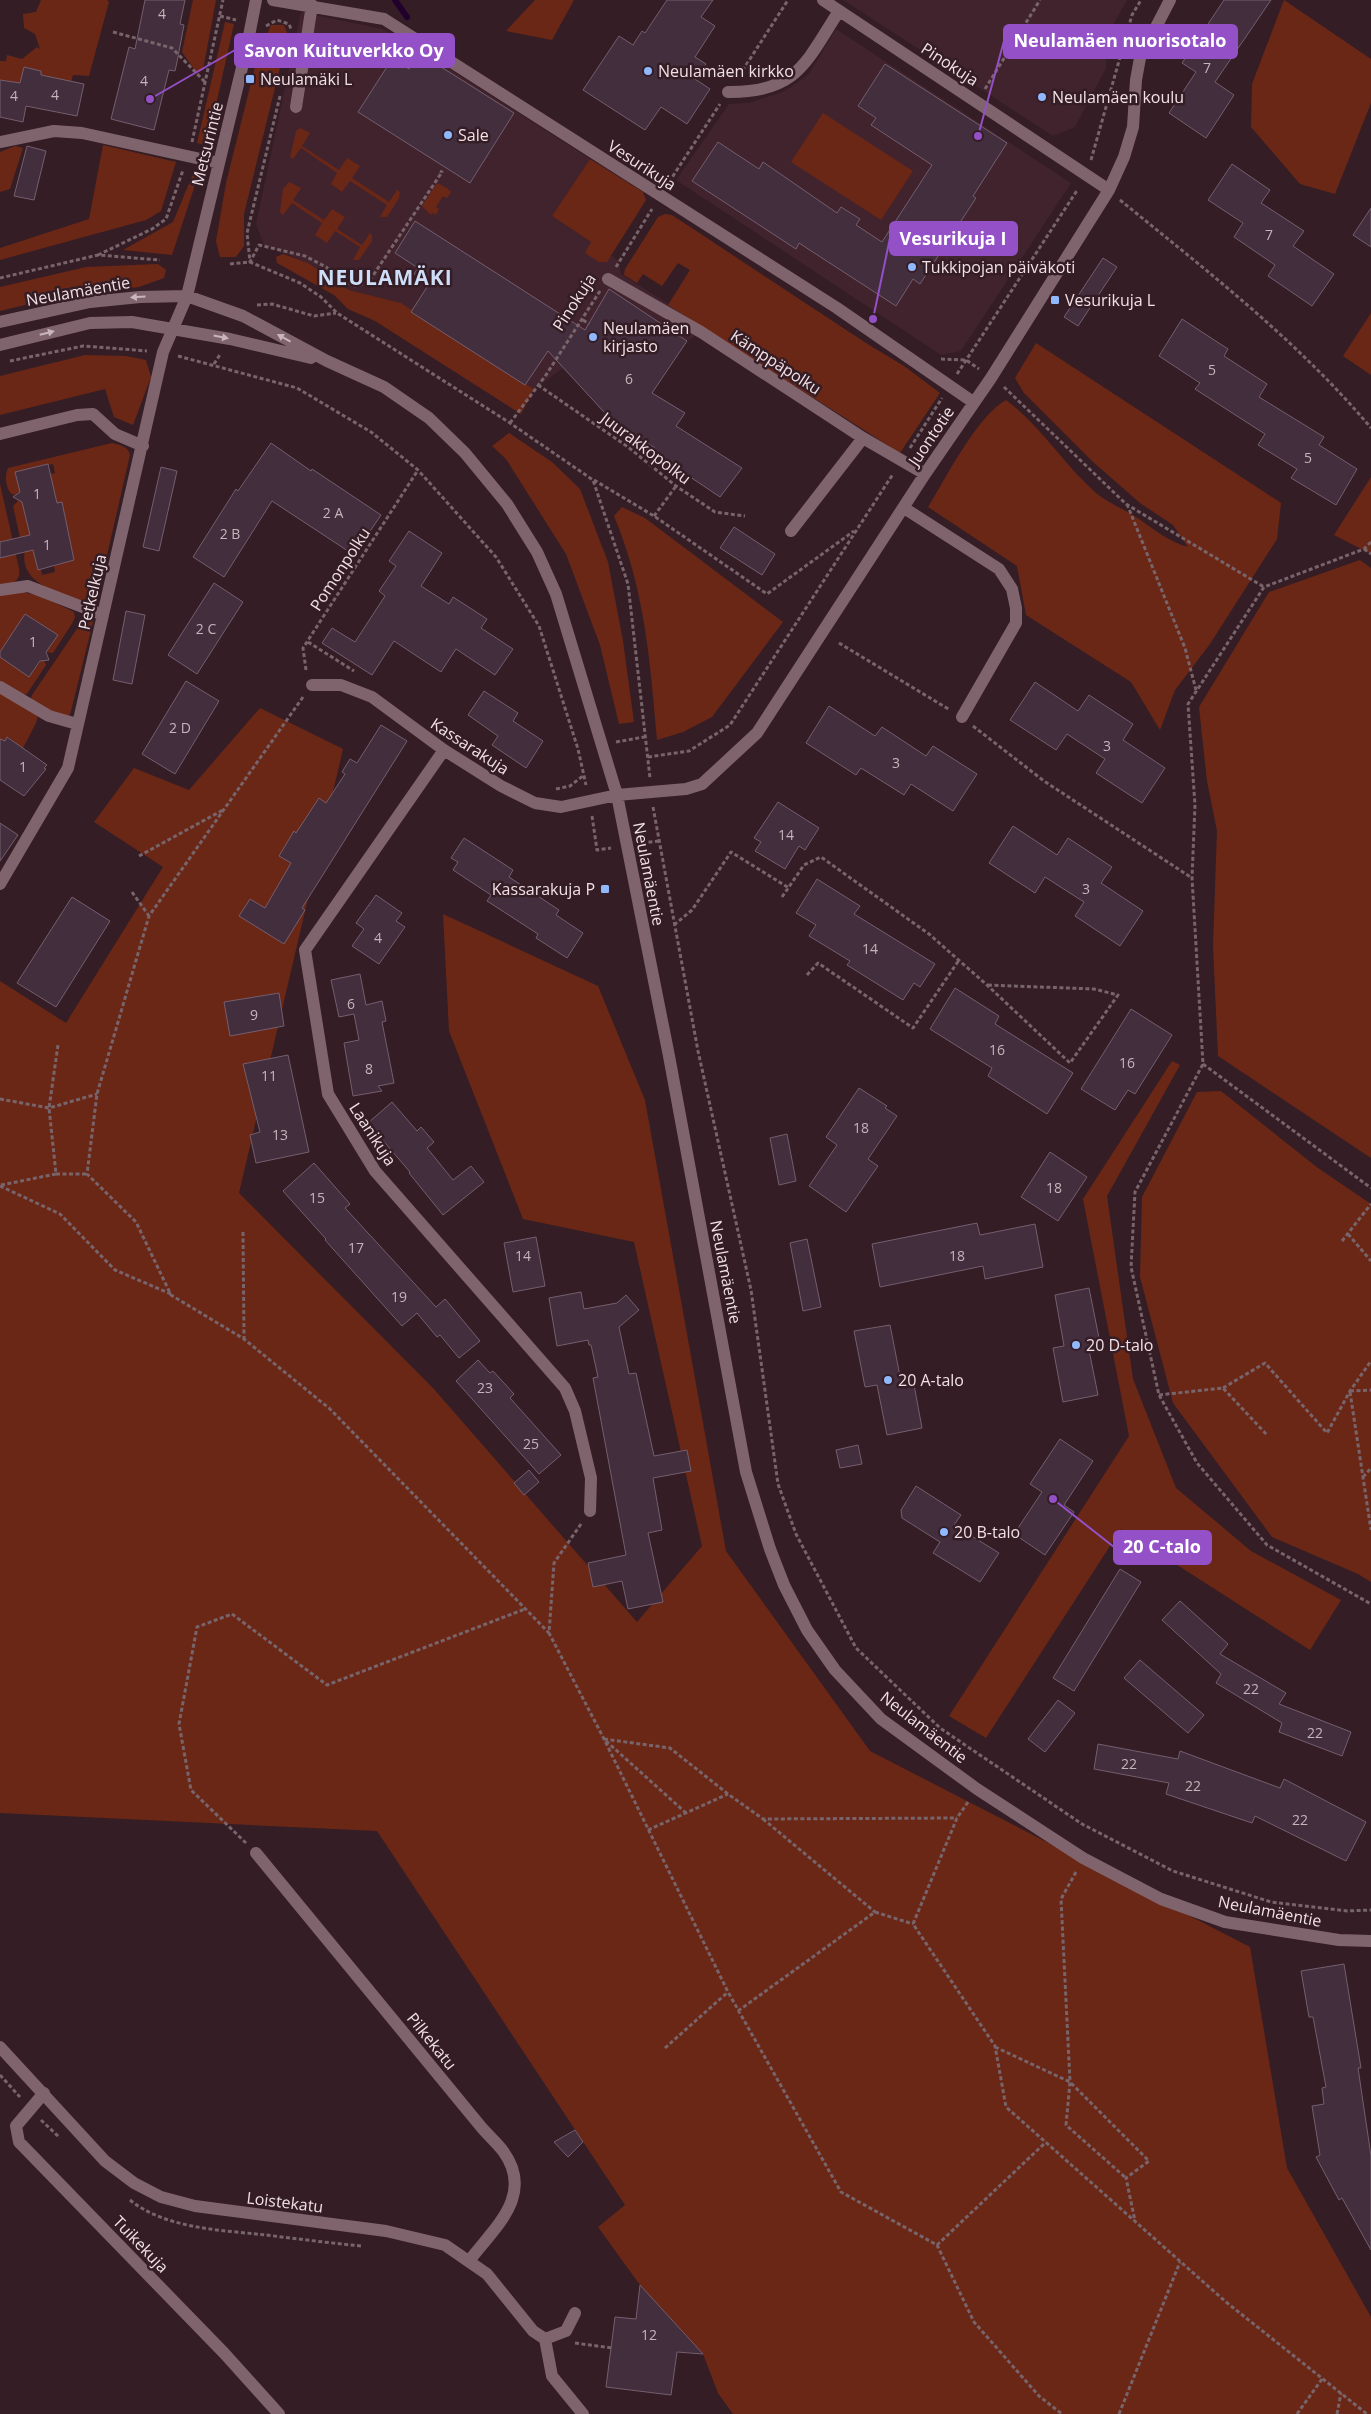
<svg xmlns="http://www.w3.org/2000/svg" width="1371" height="2414" font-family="'Open Sans',sans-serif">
	<rect width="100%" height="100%" fill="#341d25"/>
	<path fill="#41232e" d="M843,0H1127L1106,37V68L1075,127L1053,136Z
		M301,12L382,29L414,46L590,159L552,216L619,261L621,274L697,322L701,332L687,341L652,393L611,420L563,368L534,389L401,303L349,290L308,263L264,245L256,224Z
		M836,29L1071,183L961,351L941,355L676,180L729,104L749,103L785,91L809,74Z"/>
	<path fill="#6b2716" d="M41,0H107L109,2L89,76L73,75L71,82L41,75V71L34,69L20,83L0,80V61H6L7,55L22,59L37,47L40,49L35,34L24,28L23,14L36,12Z
		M193,0H216L203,70L197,73L182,52Z
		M535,0H574L552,40L506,31Z
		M1284,0L1371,59V103L1335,194L1300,184L1251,127L1252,84Z
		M225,22L234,24L207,145L197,143Z
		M271,25H284L288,35L244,214V246L236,257H220L216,241L226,183L258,55Z
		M823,113L913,171L881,220L791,162Z
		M300,128L310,133L302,146L339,170L347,158L360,166L352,178L389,202L397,190L400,192L399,198L387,217H380L387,205L350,181L342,192L331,184L337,173L301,148L293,159L290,157L296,131Z
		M103,145L176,162L161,211L146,220L0,260V248L89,219Z
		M15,146L23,148L10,189L0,192V152Z
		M590,159L643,192L646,200L607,262H599L585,253L591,242L552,216Z
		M195,169L198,176L172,255L123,250L173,222Z
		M289,182L301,188L293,200L324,220L332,209L345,217L337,229L362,245L370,233L372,235V241L359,260H353L360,247L335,231L327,243L315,235L322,223L292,203L283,215L280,212L283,189Z
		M437,183L447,188L451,192L447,198L443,196L436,207L439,209L436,215L433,213L431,215L422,206Z
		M665,214L672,215L869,345L904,366L940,393L900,453L668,305L690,270L678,263L662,286L643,274L637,283L624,275L625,269L658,217Z
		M283,254L308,263L349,290L401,303L534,389L521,414L375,321L348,309L334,295L277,263L276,257Z
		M158,264L166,270L164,278L139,287L54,298L0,311V287L86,267Z
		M1371,313V375L1343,356Z
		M1036,343L1281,503L1277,539L1210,644L1175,690L1160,730L1131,682L1026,615L1017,566L928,507C946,478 977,416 1006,400C1041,426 1064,465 1096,493C1109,504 1125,509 1139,519C1155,530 1169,542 1188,547L1173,525L1140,503L1092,461L1024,393L1015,378Z
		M85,355L126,356L146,360L151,377L133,425L114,417L105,389L0,415V376Z
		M509,433L552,462L580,489L608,562L623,641L634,722L619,724L600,645L566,554L506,459L492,446Z
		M112,443C120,445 128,446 130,455L96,603L90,604C66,595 17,586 25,550H33L38,569H41L42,575L55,572L54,566L74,560L62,503H57L50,474L55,473L53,464L16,472L20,492L14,495C6,492 4,476 8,468Z
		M1371,477V554L1334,535Z
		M0,484L14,546L0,542Z
		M19,500L22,502L31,540L21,542L13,506Z
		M622,507L645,518L783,622L712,717L683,732L657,740C650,661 645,590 614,516Z
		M15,551C20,574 26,580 0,588V558L13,555Z
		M1360,560L1371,568V1158L1218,1056L1213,946L1217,831L1207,781L1199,707L1269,592Z
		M20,592L39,595L74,612L75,617L73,622L53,653L46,652L58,635L25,614L20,622L23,624L0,652V595Z
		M87,614L93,617V622L71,711L69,716H59L31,699L32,695Z
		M0,655L29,677L41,661L44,660L46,665L27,694L22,695L0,682Z
		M0,693L38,715L36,723L21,752L13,746L15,742L8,737L0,746Z
		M260,708L343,749L239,1193L433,1388L637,1622L702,1546L634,1242L523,1219L449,1031L443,914L598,986L645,1100L726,1551L870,1751L1250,1947L1287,2168L1371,2317V2414H733L718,2393L703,2354L640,2285L598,2227L625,2205L377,1831L0,1813V981L66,1023L163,867L94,822L134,768L189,790Z
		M1172,1061L1180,1065L1107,1196L1133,1379L1176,1488L1251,1551L1341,1600L1310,1650L1121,1529L986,1738L949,1716L1129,1436L1083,1199Z
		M1221,1091L1318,1168L1371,1204V1582L1358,1574L1272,1537L1173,1403L1140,1277L1142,1197L1197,1092Z"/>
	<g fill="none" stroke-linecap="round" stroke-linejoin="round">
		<path stroke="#22002b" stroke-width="6" d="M395,0L407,17"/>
	</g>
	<path fill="#432e3d" stroke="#755e6e" d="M145,0H185L180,24L184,25L177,62L175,71L169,70L154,130L111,119L129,47L135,49Z
		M667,0H713L701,17L715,26L695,57L706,64L695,79L710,89L687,124L661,107L645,130L583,90L619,36L633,45L642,31L645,33Z
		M1224,0H1271L1215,82L1234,95L1206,138L1169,113L1196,72L1182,63Z
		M419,53L514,113L470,183L358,112L392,59L409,69Z
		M885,64L1007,143L973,196L976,198L920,284L913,279L896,306L799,243L796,249L692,181L718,142L759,169L763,162L837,213L841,207L860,219L856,225L882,242L932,165L871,125L876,118L858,106Z
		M24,67L41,71V75L84,84L77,116L26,106L23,122L0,117V80L20,83Z
		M27,146L46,151L34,200L14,196Z
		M1232,164L1270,190L1261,203L1304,231L1293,246L1334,274L1312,306L1268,276L1275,265L1234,237L1243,223L1208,200Z
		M1371,208V247L1353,235Z
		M415,221L585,330L609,289L687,341L652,393L685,413L676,426L742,468L720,497L653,452L655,448L629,431L626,436L548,351L525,385L411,312L429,284L414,274L418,268L395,253Z
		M1103,258L1117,267L1078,326L1064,317Z
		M1182,319L1228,349L1224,356L1267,384L1259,397L1324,437L1319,445L1357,469L1336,505L1291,478L1297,469L1258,445L1265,434L1195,389L1200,383L1159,356Z
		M271,443L311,471L312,469L381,515L354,555L272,501L224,577L193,557L236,489L238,491Z
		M48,464L57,503L62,502L74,560L38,570L33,550L0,558V542L30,535L22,502L13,497L20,492L15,472Z
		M161,467L177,471L159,551L143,547Z
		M734,527L775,554L762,575L720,548Z
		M409,531L442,553L421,586L449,604L453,597L487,619L481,628L513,649L495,675L456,649L441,672L394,641L372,675L322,643L332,628L355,642L385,596L379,591L396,566L389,561Z
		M214,583L243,602L197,674L168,655Z
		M126,611L145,615L132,684L113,680Z
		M25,614L58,635L46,652L49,660L40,661L29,677L0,657V652Z
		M186,681L219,701L175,774L142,754Z
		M1035,682L1078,711L1089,695L1133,724L1123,740L1165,768L1142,803L1096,773L1105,759L1067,734L1056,750L1010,720Z
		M484,691L518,713L513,721L543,741L526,768L492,745L498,736L468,715Z
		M829,706L875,736L882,727L926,756L933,746L977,774L953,811L911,784L904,795L861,768L856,775L806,743Z
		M381,725L407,741L302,908L305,910L284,944L239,916L250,899L265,908L291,863L279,856L294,831L296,833L319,798L326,803L345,774L342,772L350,759L357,763Z
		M7,737L47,765L44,768L46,769L24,796L0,780V739L5,741Z
		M778,802L819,828L805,850L799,846L785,869L755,851L761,842L754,838Z
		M0,823L18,835L0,861Z
		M1013,826L1057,855L1068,838L1112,867L1101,883L1143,911L1120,946L1075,916L1084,902L1045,877L1035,893L989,863Z
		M464,838L513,870L509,877L559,910L556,915L583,933L567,958L536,938L538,934L487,901L491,895L453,870L458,862L451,858Z
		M817,879L860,906L854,914L935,964L920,987L914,983L903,1000L847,965L850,961L809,936L816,925L796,913Z
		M376,895L402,913L396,921L405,927L379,964L352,946L364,929L356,923Z
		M72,897L110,921L56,1007L17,983Z
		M360,974L366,1005L382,1001L386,1021L382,1022L394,1083L378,1086L382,1091L353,1096L344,1043L359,1040L354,1014L339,1017L331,980Z
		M955,988L999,1016L995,1024L1073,1073L1047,1114L988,1076L992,1068L930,1029Z
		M279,993L284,1026L230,1036L224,1002Z
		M1131,1009L1172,1035L1135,1094L1128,1090L1115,1110L1081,1089Z
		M288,1055L309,1152L256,1163L250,1135L260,1132L243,1064Z
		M859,1088L887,1106L885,1108L897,1116L868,1159L878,1166L846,1212L809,1186L837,1145L826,1137Z
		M392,1102L417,1131L421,1127L434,1142L427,1148L453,1180L471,1166L484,1182L443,1215L409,1173L410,1172L368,1123Z
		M787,1134L796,1181L779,1185L770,1138Z
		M1050,1152L1087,1177L1058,1221L1021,1197Z
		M314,1163L350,1204L345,1208L436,1307L445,1299L480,1341L459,1358L440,1335L437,1337L417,1313L402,1326L325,1240L326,1239L283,1191Z
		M977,1223L980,1235L1035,1224L1043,1267L985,1279L983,1266L880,1287L872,1244Z
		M536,1237L545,1286L513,1292L504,1243Z
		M807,1239L821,1307L803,1311L790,1243Z
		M1089,1288L1100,1343L1088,1345L1098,1395L1063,1402L1053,1348L1064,1346L1055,1295Z
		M581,1292L584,1309L617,1303L626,1295L639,1310L619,1327L629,1374L636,1373L654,1456L687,1450L691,1471L653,1478L662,1530L648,1533L663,1602L628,1609L622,1581L593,1587L588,1563L626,1555L593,1378L598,1377L591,1345H589L588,1340L557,1346L549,1298Z
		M890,1325L900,1376L912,1374L922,1428L887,1435L877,1385L865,1387L854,1331Z
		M478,1360L490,1373L493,1371L514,1394L510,1398L561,1455L539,1474L456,1381Z
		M1060,1439L1093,1461L1064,1505L1074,1512L1045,1555L1014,1534L1042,1492L1030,1484Z
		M858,1445L862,1464L840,1468L836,1450Z
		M529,1470L539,1482L524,1495L514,1483Z
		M916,1486L961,1515L954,1525L999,1553L980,1582L933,1553L940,1542L902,1518L901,1510Z
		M1120,1569L1141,1582L1074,1691L1053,1678Z
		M1180,1601L1228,1644L1220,1654L1286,1693L1279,1704L1351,1732L1342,1756L1279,1732L1282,1723L1216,1683L1221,1674L1162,1620Z
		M1140,1660L1204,1715L1188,1733L1124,1678Z
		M1058,1700L1075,1713L1045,1752L1028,1739Z
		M1098,1744L1178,1759L1180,1751L1280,1788L1284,1779L1366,1822L1346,1861L1255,1816L1252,1823L1166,1794L1169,1783L1094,1769Z
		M1344,1964L1361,2068H1358L1371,2156V2250L1342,2198L1339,2200L1316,2157L1320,2155L1312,2106L1324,2104L1322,2088L1326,2087L1313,2017H1309L1301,1971Z
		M575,2130L583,2142L568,2157L554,2142Z
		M640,2285L703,2354L677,2352L671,2395L606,2387L615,2317L636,2319Z"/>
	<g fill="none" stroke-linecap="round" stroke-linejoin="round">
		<path stroke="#78646b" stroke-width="3" stroke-dasharray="4 2.5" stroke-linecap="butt" d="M220,16L236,20
			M266,26L277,20L289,24L291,29
			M113,32L172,48L205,82
			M739,76L788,0
			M985,89L1040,0
			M280,96L247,233L250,262L259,245L305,256L326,267L343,281L355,286L368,283L442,172L440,171
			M192,142L223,0
			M1091,160L1132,15L1141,0
			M669,182L720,104
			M1120,200C1207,271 1298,341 1371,428
			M98,255L152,229L166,219L183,170
			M230,264L250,262L300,283L321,297L337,313L510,423L593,480L628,584L650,778
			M616,267L652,209
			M0,278L98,255L160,260
			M257,305L272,304L314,316L336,313
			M583,320L589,324
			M178,356L297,388L371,432L418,470L496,557L539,626L578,749L586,785
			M941,359L966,360L979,369
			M10,361L83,346L147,351
			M214,364L221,353
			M957,374L1078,189
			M538,385L628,447L676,486L715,512L745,516
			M1004,387L1126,504L1264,587
			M510,423L546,375L600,291
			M910,448L942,398
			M594,480L654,516L767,594L854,531
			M1127,504L1185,648L1196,690
			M654,516L676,486
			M1371,542L1364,549L1264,587L1188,704L1195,805L1192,878L1203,1064L1135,1192L1131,1267L1159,1395L1197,1463L1267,1545L1371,1604
			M1364,549L1371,554
			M308,642L354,671
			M839,643L950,710
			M306,670L303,648L418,470
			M303,697L149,916L97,1094L87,1174L136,1222L171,1295L244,1339L330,1409L549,1633
			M973,726L1044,781L1192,878
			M616,742L644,737
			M648,757L689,751L730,725L893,474
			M556,789L570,786L584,775
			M653,807L698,1051L751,1290L778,1484L796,1534L856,1648L940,1728L1082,1824L1173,1871L1271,1902L1347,1911L1371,1910
			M592,816L597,850L611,848
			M642,843L658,841
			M139,856L223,810
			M132,892L149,916
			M782,897L804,865L821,857L929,934L987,985L1070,1063L1118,995L1094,989L987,985
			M674,925L692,910L731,852L789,888
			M807,975L818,963L913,1028L959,960
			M1203,1064L1371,1188
			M0,1099L49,1108L97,1094
			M56,1174H87
			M1,1185L56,1174L49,1108L58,1045
			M0,1186L60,1214L115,1270L171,1294
			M243,1232L244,1338
			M1348,1234L1371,1261
			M1342,1241L1371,1204
			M1223,1388L1265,1363L1327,1433L1350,1391L1371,1361
			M1350,1391L1371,1390
			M1350,1392L1371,1530
			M1159,1395L1223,1388L1267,1435
			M1363,1477L1371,1468
			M581,1524L554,1563L549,1633L604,1739L728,1992L841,2192L937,2245L974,2322L1039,2396L1062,2414
			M604,1739L670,1748L728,1794L763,1819L957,1818
			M606,1741L686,1813
			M968,1802L957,1818L913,1924L995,2046L1006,2107L1226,2302L1367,2414
			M763,1819L875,1912
			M648,1830L728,1794
			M246,1843L191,1790L179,1724L197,1627L232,1614L327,1685L525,1609
			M1076,1872L1061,1899L1070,2082L1066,2125L1126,2178
			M738,2011L875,1912L913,1924
			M995,2047L1070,2082L1149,2161L1126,2178L1135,2221
			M665,2048L728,1992
			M0,2075L20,2097
			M41,2120L60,2138
			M130,2200C166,2229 221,2230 266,2235C298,2239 330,2243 361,2246
			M937,2245L1046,2142
			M575,2343L612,2348
			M1119,2414L1180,2262
			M1297,2414L1322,2379
			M1337,2414L1341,2393"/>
		<path stroke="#80646d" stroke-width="12" d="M273,0L384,19L837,308L973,402
			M823,0L1109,190
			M728,92C797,93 806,62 839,11
			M296,107L312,5
			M0,142L54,131L82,133L219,163
			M608,279L701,332L863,438L925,474
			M0,322L90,302L140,297L187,296L243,316L327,361L384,387L429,418L465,453L507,504L537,552L556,594L617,795L669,1056L746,1472L770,1549L784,1585L807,1630L835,1670L881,1719L977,1789L1083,1858L1161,1899L1225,1922L1339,1940L1371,1941
			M0,345L90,323L132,322L230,339L311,358
			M0,434L77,415L93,414L115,434L143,446
			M904,508L999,569L1012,589L1016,608V623L962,717
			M791,531L863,438
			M0,590L28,586L103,615
			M312,685H341L372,697L444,750L501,786L535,803L561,807L617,795L686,789L702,784L757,733L925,474L991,378L1109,190L1124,157L1133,127L1136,80L1140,58L1170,0
			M0,687L49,716L77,724
			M444,750L305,950L328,1094L375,1171L565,1388L575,1411L591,1478L590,1511
			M0,884L68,768L163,352L187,296L246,51L256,0
			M256,1853L482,2128C489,2136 497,2143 503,2151C535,2195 495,2227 469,2261
			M0,2047L105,2161L134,2183L161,2197L195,2206L386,2231L445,2245L487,2274L533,2331L545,2339L566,2331L575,2313
			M44,2093L16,2126L19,2142L224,2353L279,2414
			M545,2339L552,2376L583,2414"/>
	</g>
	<defs><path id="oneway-solid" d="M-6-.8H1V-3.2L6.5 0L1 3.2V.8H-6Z" transform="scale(1.25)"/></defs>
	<g fill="#c9b5bb">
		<use href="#oneway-solid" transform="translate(138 297) rotate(176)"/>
		<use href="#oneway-solid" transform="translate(47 333) rotate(-14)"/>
		<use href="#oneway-solid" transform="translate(221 337) rotate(11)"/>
		<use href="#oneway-solid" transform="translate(284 338) rotate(-151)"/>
	</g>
	<g fill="#90b8fd" stroke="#341d25" stroke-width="2">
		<circle cx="648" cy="71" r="5"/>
		<rect x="245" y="74" width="10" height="10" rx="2.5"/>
		<circle cx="1042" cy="97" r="5"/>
		<circle cx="448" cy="135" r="5"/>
		<circle cx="912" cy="267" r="5"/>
		<rect x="1050" y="295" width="10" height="10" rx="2.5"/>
		<circle cx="593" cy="337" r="5"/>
		<rect x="600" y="884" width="10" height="10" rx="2.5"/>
		<circle cx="1076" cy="1345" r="5"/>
		<circle cx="888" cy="1380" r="5"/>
		<circle cx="944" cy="1532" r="5"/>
	</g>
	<g text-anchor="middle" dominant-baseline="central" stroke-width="5" stroke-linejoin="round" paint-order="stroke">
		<g font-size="14" fill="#c6b4bb">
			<text x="162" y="13">4</text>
			<text x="1207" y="67">7</text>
			<text x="144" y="80">4</text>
			<text x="55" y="94">4</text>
			<text x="14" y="95">4</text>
			<text x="1269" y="234">7</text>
			<text x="1212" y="369">5</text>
			<text x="629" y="378">6</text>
			<text x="1308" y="457">5</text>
			<text x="37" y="493">1</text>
			<text x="333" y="512">2 A</text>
			<text x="230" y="533">2 B</text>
			<text x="47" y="544">1</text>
			<text x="206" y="628">2 C</text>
			<text x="33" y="641">1</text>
			<text x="180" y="727">2 D</text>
			<text x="1107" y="745">3</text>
			<text x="896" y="762">3</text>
			<text x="23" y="766">1</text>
			<text x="786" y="834">14</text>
			<text x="1086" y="888">3</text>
			<text x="378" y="937">4</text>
			<text x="870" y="948">14</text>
			<text x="351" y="1003">6</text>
			<text x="254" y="1014">9</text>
			<text x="997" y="1049">16</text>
			<text x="1127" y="1062">16</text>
			<text x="369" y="1068">8</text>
			<text x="269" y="1075">11</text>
			<text x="861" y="1127">18</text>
			<text x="280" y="1134">13</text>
			<text x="1054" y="1187">18</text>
			<text x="317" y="1197">15</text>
			<text x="356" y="1247">17</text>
			<text x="523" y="1255">14</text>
			<text x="957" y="1255">18</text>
			<text x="399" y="1296">19</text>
			<text x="485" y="1387">23</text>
			<text x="531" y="1443">25</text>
			<text x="1251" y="1688">22</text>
			<text x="1315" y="1732">22</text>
			<text x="1129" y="1763">22</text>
			<text x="1193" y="1785">22</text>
			<text x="1300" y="1819">22</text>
			<text x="649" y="2334">12</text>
		</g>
		<g font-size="16" fill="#f1e0e5" stroke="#341d25">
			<text transform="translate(950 64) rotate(33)">Pinokuja</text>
			<text transform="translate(207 144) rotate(-76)">Metsurintie</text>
			<text transform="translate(642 165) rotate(33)">Vesurikuja</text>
			<text transform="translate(78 291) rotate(-10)">Neulamäentie</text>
			<text transform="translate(574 302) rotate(-57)">Pinokuja</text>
			<text transform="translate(776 362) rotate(33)">Kämppäpolku</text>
			<text transform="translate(931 436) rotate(-56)">Juontotie</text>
			<text transform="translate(646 448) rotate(37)">Juurakkopolku</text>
			<text transform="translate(340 569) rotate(-57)">Pomonpolku</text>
			<text transform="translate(92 592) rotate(-77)">Petkelkuja</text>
			<text transform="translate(470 746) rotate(33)">Kassarakuja</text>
			<text transform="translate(649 874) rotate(79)">Neulamäentie</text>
			<text transform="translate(373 1134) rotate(57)">Laanikuja</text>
			<text transform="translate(726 1272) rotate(79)">Neulamäentie</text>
			<text transform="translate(924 1727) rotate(38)">Neulamäentie</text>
			<text transform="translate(1270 1911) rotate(11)">Neulamäentie</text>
			<text transform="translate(432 2041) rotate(51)">Pilkekatu</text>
			<text transform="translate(285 2202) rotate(7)">Loistekatu</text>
			<text transform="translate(141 2244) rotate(46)">Tuikekuja</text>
		</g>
		<g font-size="16" fill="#f1e0e5" stroke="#341d25" text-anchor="start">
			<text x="658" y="71">Neulamäen kirkko</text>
			<text x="260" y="79">Neulamäki L</text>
			<text x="1052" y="97">Neulamäen koulu</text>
			<text x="458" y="135">Sale</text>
			<text x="922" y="267">Tukkipojan päiväkoti</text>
			<text x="1065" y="300">Vesurikuja L</text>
			<text x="603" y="328">Neulamäen<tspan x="603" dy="18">kirjasto</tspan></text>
			<text x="595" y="889" text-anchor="end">Kassarakuja P</text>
			<text x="1086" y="1345">20 D-talo</text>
			<text x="898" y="1380">20 A-talo</text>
			<text x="954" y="1532">20 B-talo</text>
		</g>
		<g font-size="21" font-weight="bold" letter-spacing="1" fill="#ceddf8" stroke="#341d25">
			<text x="385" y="277">NEULAMÄKI</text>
		</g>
	</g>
	<path fill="none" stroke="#9350c7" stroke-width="2" d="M978 136L1004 41M150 99L235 50M873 319L890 238M1053 1499L1114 1547"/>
	<g fill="#9350c7" stroke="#341d25" stroke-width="2">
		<circle cx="978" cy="136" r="5"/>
		<circle cx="150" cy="99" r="5"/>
		<circle cx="873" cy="319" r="5"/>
		<circle cx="1053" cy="1499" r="5"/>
	</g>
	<g fill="#9350c7" stroke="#9350c7" stroke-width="2">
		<rect x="1004" y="25" width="233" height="33" rx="5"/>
		<rect x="235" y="34" width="219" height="33" rx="5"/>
		<rect x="890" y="222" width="127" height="33" rx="5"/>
		<rect x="1114" y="1531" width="97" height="33" rx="5"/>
	</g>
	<g font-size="18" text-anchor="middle" font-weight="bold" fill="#fff">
		<text x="1120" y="47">Neulamäen nuorisotalo</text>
		<text x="344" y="57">Savon Kuituverkko Oy</text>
		<text x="953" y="245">Vesurikuja I</text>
		<text x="1162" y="1553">20 C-talo</text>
	</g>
</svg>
